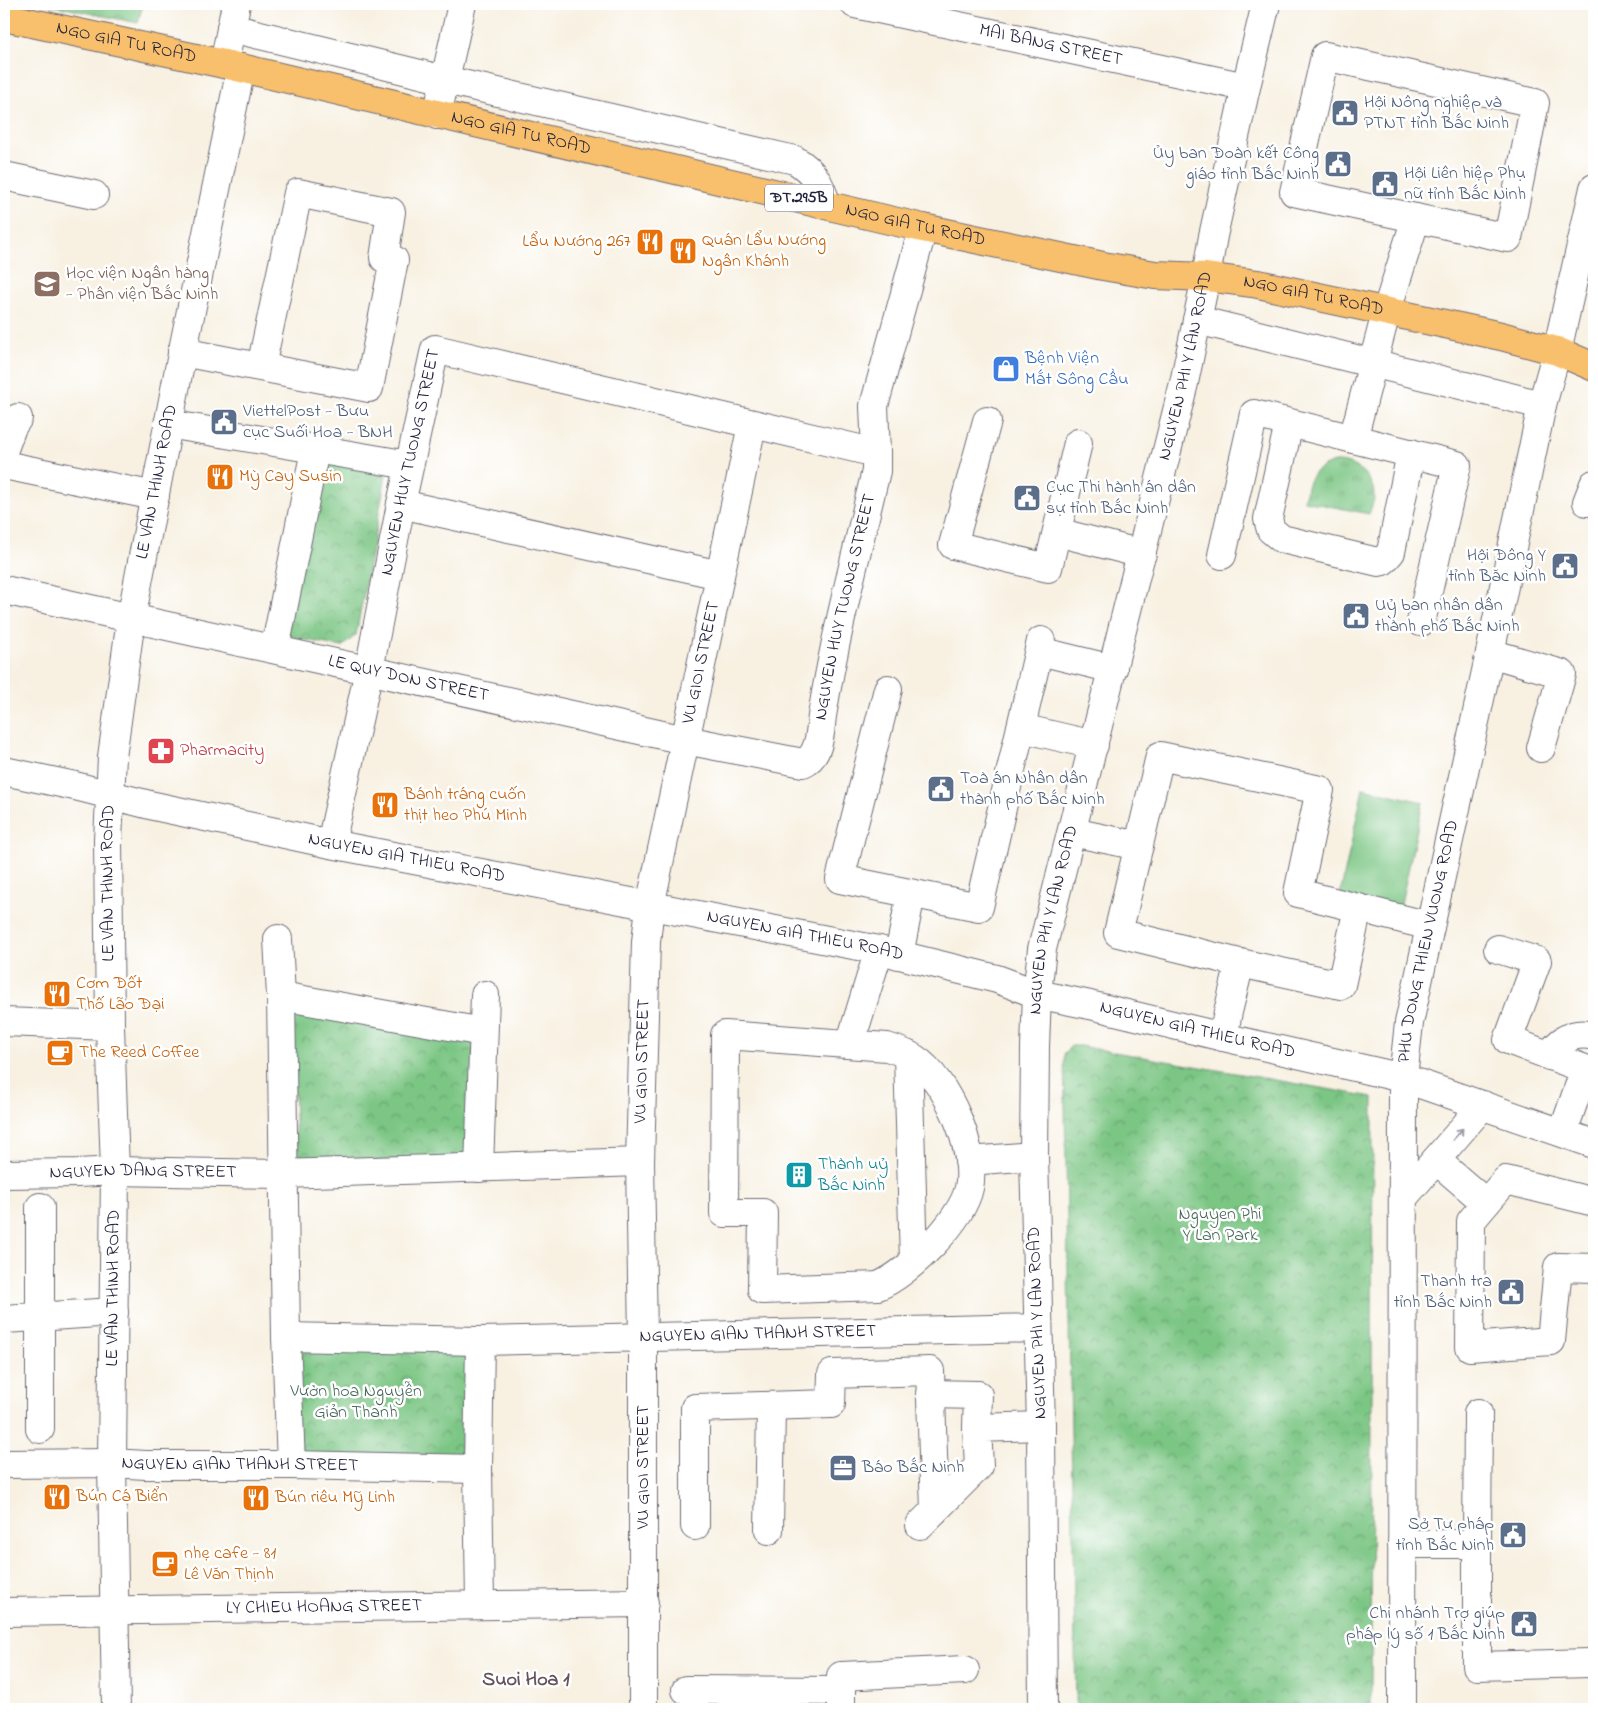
<svg xmlns="http://www.w3.org/2000/svg" width="1598" height="1713" font-family="'Indie Flower',sans-serif">
	<defs>
		<pattern id="grass-tufts" width="24" height="20" patternUnits="userSpaceOnUse" patternTransform="scale(1.25)"><rect width="24" height="20" fill="#7bc684"/><path d="M3 7l-1-3M5 7V3M7 7l1-3M15 17l-1-3M17 17v-4M19 17l1-3" fill="none" stroke="#64a06d"/></pattern>
		<pattern id="park-crowns" width="20" height="18" patternUnits="userSpaceOnUse" patternTransform="scale(1.25)"><rect width="20" height="18" fill="#7bc684"/><path d="M2 6a3 3 0 1 1 6 0M12 15a3 3 0 1 1 6 0" fill="none" stroke="#64a06d"/></pattern>
	</defs>
	<rect width="100%" height="100%" fill="#fff"/>
	<filter id="ink" filterUnits="userSpaceOnUse"><feTurbulence type="fractalNoise" baseFrequency=".02" numOctaves="2"/><feDisplacementMap in="SourceGraphic" scale="10" xChannelSelector="R" yChannelSelector="G"/><feConvolveMatrix kernelMatrix="1 2 1 2 8 2 1 2 1" color-interpolation-filters="sRGB"/></filter>
	<filter id="wash" filterUnits="userSpaceOnUse"><feTurbulence type="fractalNoise" baseFrequency=".0096" numOctaves="4" result="noise"/><feDisplacementMap in="SourceGraphic" scale="20" xChannelSelector="R" yChannelSelector="G"/><feGaussianBlur stdDeviation="1.12" result="paint"/><feColorMatrix in="noise" values="0 0 0 0 0 0 0 0 0 0 0 0 0 0 0 0 0 1.4 0 .05"/><feComposite in="paint" operator="in"/></filter>
	<g filter="url(#wash)">
		<rect width="100%" height="100%" fill="#f8f1e2"/>
		<path fill="url(#grass-tufts)" stroke="#4e7460" d="M1335,462C1354,461 1376,477 1374,499C1373,503 1371,509 1369,514L1304,501C1308,478 1312,469 1335,462Z"/>
		<path fill="url(#park-crowns)" stroke="#4e7460" d="M45,4H143L138,23Z
			M318,456L388,465L356,635L342,647L286,636Z
			M302,1007L474,1033L471,1159L312,1163L296,1154L292,1014Z
			M1071,1046H1080L1373,1097L1371,1709H1250L1076,1705L1064,1053Z
			M286,1337L480,1341L478,1469L291,1465Z"/>
		<path fill="#7bc684" stroke="#4e7460" d="M1363,788L1423,802L1400,908L1340,895Z"/>
	</g>
	<g filter="url(#ink)">
		<g fill="none" stroke-linecap="round" stroke-linejoin="round">
			<defs>
				<g id="minor">
					<path id="s1" d="M855,4L1246,87"/>
					<path d="M231,28L445,80L795,160C814,171 820,184 827,205"/>
					<path d="M1325,56L1535,103L1508,238L1294,192Z"/>
					<path d="M224,64L236,4"/>
					<path d="M437,115L462,4"/>
					<path d="M4,176L94,195"/>
					<path d="M1197,320L1542,405"/>
					<path d="M182,352L369,388L394,260L384,258L391,212L298,193L261,367"/>
					<path d="M987,421L953,545L1048,568L1078,443"/>
					<path d="M1289,423L1268,519L1271,530L1282,539L1378,562L1383,561L1391,552L1411,453"/>
					<path d="M168,424L409,465"/>
					<path d="M1353,439L1386,313L1416,218"/>
					<path d="M4,449L12,427L18,418"/>
					<path d="M4,465L155,496"/>
					<path d="M1587,502L1594,484"/>
					<path d="M401,504L720,575"/>
					<path d="M1057,532L1142,554"/>
					<path d="M1222,555L1254,414L1457,465L1421,622"/>
					<path id="s2" d="M4,590L685,740L803,763C820,756 820,732 822,716C835,634 857,552 876,471V453"/>
					<path d="M275,649L315,450"/>
					<path d="M1039,651L1113,669"/>
					<path d="M1490,653L1562,674L1541,748"/>
					<path d="M888,689L840,879L979,907L1041,641"/>
					<path d="M1021,728L1094,745"/>
					<path id="s3" d="M4,771L75,786L154,806L331,844L879,950L997,979L1037,994L1090,1005L1223,1037L1403,1078L1594,1144"/>
					<path d="M1072,832L1139,846"/>
					<path id="s4" d="M331,844L369,670L401,504L435,349L876,453L874,406L923,228"/>
					<path d="M278,939L281,996L286,1337L291,1465"/>
					<path d="M1498,949L1537,961L1508,1040L1585,1069L1563,1132"/>
					<path d="M899,955L911,894"/>
					<path d="M1240,963L1341,985L1358,908"/>
					<path d="M281,996L483,1032"/>
					<path d="M4,1022L110,1026"/>
					<path d="M725,1035L887,1047C897,1050 906,1053 915,1059C947,1080 977,1150 969,1188C962,1221 908,1274 878,1286L762,1290L763,1213H724Z"/>
					<path d="M1223,1037L1228,1012L1240,963L1118,933L1160,756L1320,790L1298,893L1430,926"/>
					<path d="M850,1044L879,950"/>
					<path d="M908,1055L914,1261"/>
					<path d="M1549,1056C1560,1039 1574,1031 1594,1036"/>
					<path d="M1436,1160L1486,1203L1471,1221L1470,1347L1551,1341L1558,1267L1594,1268"/>
					<path d="M969,1161L1034,1156"/>
					<path d="M479,1168L485,995"/>
					<path id="s5" d="M4,1174L78,1173L115,1171L282,1174L640,1162"/>
					<path d="M1403,1198L1483,1105"/>
					<path d="M1486,1203L1506,1180L1594,1202"/>
					<path d="M40,1207V1429"/>
					<path d="M4,1319L114,1312"/>
					<path id="s6" d="M286,1337L480,1341L1038,1328"/>
					<path d="M480,1341L478,1469L480,1605"/>
					<path d="M930,1394L978,1395L977,1428"/>
					<path id="s7" d="M4,1464L112,1463L146,1465H291L478,1469"/>
					<path d="M920,1525L979,1466L977,1428L1041,1426"/>
					<path d="M695,1526V1408L831,1404L832,1374L930,1371L935,1510"/>
					<path d="M769,1530L771,1406"/>
					<path d="M1402,1544H1477V1666L1589,1663"/>
					<path d="M1477,1544L1478,1413"/>
					<path id="s8" d="M4,1612L644,1603"/>
					<path d="M686,1690L841,1691"/>
					<path id="s9" d="M116,1709L112,1463L115,1171L110,1026L108,840L112,757L131,619L178,374L241,68"/>
					<path id="s10" d="M643,1709V1337L640,1162L646,942L650,906L752,425"/>
					<path d="M841,1709V1676L965,1670"/>
					<path id="s11" d="M1043,1709L1041,1426L1034,1156L1035,1047L1037,994L1042,949L1184,383L1206,277L1213,236L1246,87L1266,4"/>
					<path id="s12" d="M1402,1709L1403,1078L1409,1023L1490,653L1542,405L1557,351L1594,188"/>
				</g>
				<g id="major">
					<path id="s13" d="M4,17L224,64L923,228L1103,266L1155,275L1206,277L1258,284L1501,336L1557,351L1594,367"/>
				</g>
			</defs>
			<use href="#minor" stroke="#6d6a75" stroke-width="30"/>
			<use href="#major" stroke="#6d6a75" stroke-width="30"/>
			<use href="#minor" stroke="#fff" stroke-width="28"/>
			<use href="#major" stroke="#f8bf6c" stroke-width="28"/>
		</g>
		<defs><path id="oneway-shaft" d="M-6 0H5M1.5-3L5.5 0L1.5 3" fill="none" stroke-width="1.6" stroke-linecap="round" stroke-linejoin="round" transform="scale(1.25)"/></defs>
		<use stroke="#9c9ca7" href="#oneway-shaft" transform="translate(1458 1134) rotate(-49)"/>
	</g>
	<defs>
		<symbol id="civic-square" viewBox="-11 -11 22 22"><rect x="-9" y="-9" width="18" height="18" rx="4" fill="#5c6f8a" stroke="#fff"/><path d="M-.6-6.5H3V-4.5H.6V-3L4-1V1h2V6H-6V1h2V-1L-.6-3ZM-1.2 2.5V6h2.4V2.5Z" fill="#fff"/></symbol>
		<symbol id="restaurant-square" viewBox="-11 -11 22 22"><rect x="-9" y="-9" width="18" height="18" rx="4" fill="#e8710a" stroke="#fff"/><path d="M-5-6h1v4h1v-4h1v4h1v-4h1v5L-1.5 .5V6h-2V.5L-5-1ZM5-6V6H3V1.5H1.5Q1.5-4 5-6Z" fill="#fff"/></symbol>
		<symbol id="university-square" viewBox="-11 -11 22 22"><rect x="-9" y="-9" width="18" height="18" rx="4" fill="#8d6e63" stroke="#fff"/><path d="M0-5L7-2L0 1L-7-2ZM-4 1L0 2.5L4 1V4Q0 6-4 4Z" fill="#fff"/></symbol>
		<symbol id="shop-square" viewBox="-11 -11 22 22"><rect x="-9" y="-9" width="18" height="18" rx="4" fill="#3f7fe0" stroke="#fff"/><path d="M-5-2.5h2.3a2.7 3.5 0 0 1 5.4 0H5L5.5 6h-11ZM-1.5-2.5h3a1.5 2.3 0 0 0-3 0Z" fill="#fff"/></symbol>
		<symbol id="pharmacy-square" viewBox="-11 -11 22 22"><rect x="-9" y="-9" width="18" height="18" rx="4" fill="#e0444e" stroke="#fff"/><path d="M-2-6h4v4h4v4h-4v4h-4v-4h-4v-4h4Z" fill="#fff"/></symbol>
		<symbol id="cafe-square" viewBox="-11 -11 22 22"><rect x="-9" y="-9" width="18" height="18" rx="4" fill="#e8710a" stroke="#fff"/><path d="M-5.5-4.5H6V0H3Q3 3.5 0 3.5H-2.5Q-5.5 3.5-5.5 0ZM3-3.2v2h1.7v-2ZM-6 4.5H4V6H-6Z" fill="#fff"/></symbol>
		<symbol id="building-square" viewBox="-11 -11 22 22"><rect x="-9" y="-9" width="18" height="18" rx="4" fill="#0f9aa8" stroke="#fff"/><path d="M-4-6H4V6H1V3H-1V6H-4ZM-2.5-4.3h1.7v1.8h-1.7ZM.8-4.3h1.7v1.8H.8ZM-2.5-1h1.7V.8h-1.7ZM.8-1h1.7V.8H.8Z" fill="#fff"/></symbol>
		<symbol id="office-square" viewBox="-11 -11 22 22"><rect x="-9" y="-9" width="18" height="18" rx="4" fill="#5c6f8a" stroke="#fff"/><path d="M-6-3h4V-5.5h4V-3h4V5H-6ZM-1-4.5V-3h2v-1.5ZM-6 0V1H6V0Z" fill="#fff"/></symbol>
	</defs>
	<g fill-rule="evenodd">
		<use href="#civic-square" x="1329" y="97" width="32" height="32"/>
		<use href="#civic-square" x="1322" y="148" width="32" height="32"/>
		<use href="#civic-square" x="1369" y="168" width="32" height="32"/>
		<use href="#restaurant-square" x="634" y="226" width="32" height="32"/>
		<use href="#restaurant-square" x="667" y="235" width="32" height="32"/>
		<use href="#university-square" x="31" y="268" width="32" height="32"/>
		<use href="#shop-square" x="990" y="353" width="32" height="32"/>
		<use href="#civic-square" x="208" y="406" width="32" height="32"/>
		<use href="#restaurant-square" x="204" y="461" width="32" height="32"/>
		<use href="#civic-square" x="1011" y="482" width="32" height="32"/>
		<use href="#civic-square" x="1549" y="550" width="32" height="32"/>
		<use href="#civic-square" x="1340" y="600" width="32" height="32"/>
		<use href="#pharmacy-square" x="145" y="735" width="32" height="32"/>
		<use href="#civic-square" x="925" y="773" width="32" height="32"/>
		<use href="#restaurant-square" x="369" y="789" width="32" height="32"/>
		<use href="#restaurant-square" x="41" y="978" width="32" height="32"/>
		<use href="#cafe-square" x="44" y="1037" width="32" height="32"/>
		<use href="#building-square" x="783" y="1159" width="32" height="32"/>
		<use href="#civic-square" x="1495" y="1276" width="32" height="32"/>
		<use href="#office-square" x="827" y="1452" width="32" height="32"/>
		<use href="#restaurant-square" x="41" y="1481" width="32" height="32"/>
		<use href="#restaurant-square" x="240" y="1482" width="32" height="32"/>
		<use href="#civic-square" x="1497" y="1519" width="32" height="32"/>
		<use href="#cafe-square" x="149" y="1548" width="32" height="32"/>
		<use href="#civic-square" x="1508" y="1608" width="32" height="32"/>
	</g>
	<g text-anchor="middle" dominant-baseline="central" stroke-width="5" stroke-linejoin="round" paint-order="stroke">
		<rect fill="#fff" stroke="#646476" stroke-width="1" x="765" y="184.5" width="68" height="27" rx="4"/>
		<g font-size="16" font-weight="bold" fill="#22223b">
			<text x="799" y="198">ĐT.295B</text>
		</g>
		<g font-size="18" fill="#22223b" stroke="#fff">
			<text stroke="none"><textPath href="#s13" startOffset="125">NGO GIA TU ROAD</textPath></text>
			<text stroke="none"><textPath href="#s1" startOffset="200">MAI BANG STREET</textPath></text>
			<text stroke="none"><textPath href="#s13" startOffset="530">NGO GIA TU ROAD</textPath></text>
			<text stroke="none"><textPath href="#s13" startOffset="935">NGO GIA TU ROAD</textPath></text>
			<text stroke="none"><textPath href="#s13" startOffset="1340">NGO GIA TU ROAD</textPath></text>
			<text stroke="none"><textPath href="#s11" startOffset="1361">NGUYEN PHI Y LAN ROAD</textPath></text>
			<text stroke="none"><textPath href="#s4" startOffset="390">NGUYEN HUY TUONG STREET</textPath></text>
			<text stroke="none"><textPath href="#s9" startOffset="1231">LE VAN THINH ROAD</textPath></text>
			<text stroke="none"><textPath href="#s2" startOffset="982">NGUYEN HUY TUONG STREET</textPath></text>
			<text stroke="none"><textPath href="#s10" startOffset="1052">VU GIOI STREET</textPath></text>
			<text stroke="none"><textPath href="#s2" startOffset="414">LE QUY DON STREET</textPath></text>
			<text stroke="none"><textPath href="#s3" startOffset="412">NGUYEN GIA THIEU ROAD</textPath></text>
			<text stroke="none"><textPath href="#s9" startOffset="826">LE VAN THINH ROAD</textPath></text>
			<text stroke="none"><textPath href="#s11" startOffset="791">NGUYEN PHI Y LAN ROAD</textPath></text>
			<text stroke="none"><textPath href="#s3" startOffset="818">NGUYEN GIA THIEU ROAD</textPath></text>
			<text stroke="none"><textPath href="#s12" startOffset="770">PHU DONG THIEN VUONG ROAD</textPath></text>
			<text stroke="none"><textPath href="#s3" startOffset="1222">NGUYEN GIA THIEU ROAD</textPath></text>
			<text stroke="none"><textPath href="#s10" startOffset="648">VU GIOI STREET</textPath></text>
			<text stroke="none"><textPath href="#s5" startOffset="139">NGUYEN DANG STREET</textPath></text>
			<text stroke="none"><textPath href="#s9" startOffset="421">LE VAN THINH ROAD</textPath></text>
			<text transform="translate(1038 1323) rotate(-92)">NGUYEN PHI Y LAN ROAD</text>
			<text stroke="none"><textPath href="#s6" startOffset="472">NGUYEN GIAN THANH STREET</textPath></text>
			<text stroke="none"><textPath href="#s7" startOffset="236">NGUYEN GIAN THANH STREET</textPath></text>
			<text transform="translate(644 1467) rotate(-90)">VU GIOI STREET</text>
			<text stroke="none"><textPath href="#s8" startOffset="320">LY CHIEU HOANG STREET</textPath></text>
		</g>
		<g font-size="18" fill="#4e5e75" stroke="#fff" text-anchor="start">
			<text x="1364" y="103">Hội Nông nghiệp và<tspan x="1364" dy="21">PTNT tỉnh Bắc Ninh</tspan></text>
			<text x="1319" y="154" text-anchor="end">Ủy ban Đoàn kết Công<tspan x="1319" dy="21">giáo tỉnh Bắc Ninh</tspan></text>
			<text x="1404" y="174">Hội Liên hiệp Phụ<tspan x="1404" dy="21">nữ tỉnh Bắc Ninh</tspan></text>
			<text x="243" y="412">ViettelPost - Bưu<tspan x="243" dy="21">cục Suối Hoa - BNH</tspan></text>
			<text x="1046" y="488">Cục Thi hành án dân<tspan x="1046" dy="21">sự tỉnh Bắc Ninh</tspan></text>
			<text x="1546" y="556" text-anchor="end">Hội Đông Y<tspan x="1546" dy="21">tỉnh Băc Ninh</tspan></text>
			<text x="1375" y="606">Uỷ ban nhân dân<tspan x="1375" dy="21">thành phố Bắc Ninh</tspan></text>
			<text x="960" y="779">Toà án Nhân dân<tspan x="960" dy="21">thành phố Bắc Ninh</tspan></text>
			<text x="1492" y="1282" text-anchor="end">Thanh tra<tspan x="1492" dy="21">tỉnh Bắc Ninh</tspan></text>
			<text x="862" y="1468">Báo Bắc Ninh</text>
			<text x="1494" y="1525" text-anchor="end">Sở Tư pháp<tspan x="1494" dy="21">tỉnh Bắc Ninh</tspan></text>
			<text x="1505" y="1614" text-anchor="end">Chi nhánh Trợ giúp<tspan x="1505" dy="21">pháp lý số 1 Bắc Ninh</tspan></text>
		</g>
		<g font-size="18" fill="#c56008" stroke="#fff" text-anchor="start">
			<text x="702" y="241">Quán Lẩu Nướng<tspan x="702" dy="21">Ngân Khánh</tspan></text>
			<text x="631" y="242" text-anchor="end">Lẩu Nướng 267</text>
			<text x="239" y="477">Mỳ Cay Susin</text>
			<text x="404" y="795">Bánh tráng cuốn<tspan x="404" dy="21">thịt heo Phú Minh</tspan></text>
			<text x="76" y="984">Cơm Đốt<tspan x="76" dy="21">Thố Lão Đại</tspan></text>
			<text x="79" y="1053">The Reed Coffee</text>
			<text x="76" y="1497">Bún Cá Biển</text>
			<text x="275" y="1498">Bún riêu Mỹ Linh</text>
			<text x="184" y="1554">nhẹ cafe - 81<tspan x="184" dy="21">Lê Văn Thịnh</tspan></text>
		</g>
		<g font-size="18" fill="#785e54" stroke="#fff" text-anchor="start">
			<text x="66" y="274">Học viện Ngân hàng<tspan x="66" dy="21">- Phân viện Bắc Ninh</tspan></text>
		</g>
		<g font-size="18" fill="#366cbe" stroke="#fff" text-anchor="start">
			<text x="1025" y="359">Bệnh Viện<tspan x="1025" dy="21">Mắt Sông Cầu</tspan></text>
		</g>
		<g font-size="18" fill="#be3a42" stroke="#fff" text-anchor="start">
			<text x="180" y="751">Pharmacity</text>
		</g>
		<g font-size="18" fill="#0d838f" stroke="#fff" text-anchor="start">
			<text x="818" y="1165">Thành uỷ<tspan x="818" dy="21">Bắc Ninh</tspan></text>
		</g>
		<g font-size="18" fill="#466458" stroke="#fff">
			<text x="1220" y="1215">Nguyen Phi<tspan x="1220" dy="21">Y Lan Park</tspan></text>
			<text x="356" y="1392">Vườn hoa Nguyễn<tspan x="356" dy="21">Giản Thanh</tspan></text>
		</g>
		<g font-size="20" font-weight="bold" fill="#65535c" stroke="#fff">
			<text x="526" y="1680">Suoi Hoa 1</text>
		</g>
	</g>
	<rect width="1598" height="1713" fill="none" stroke="#fff" stroke-width="20"/>
</svg>
